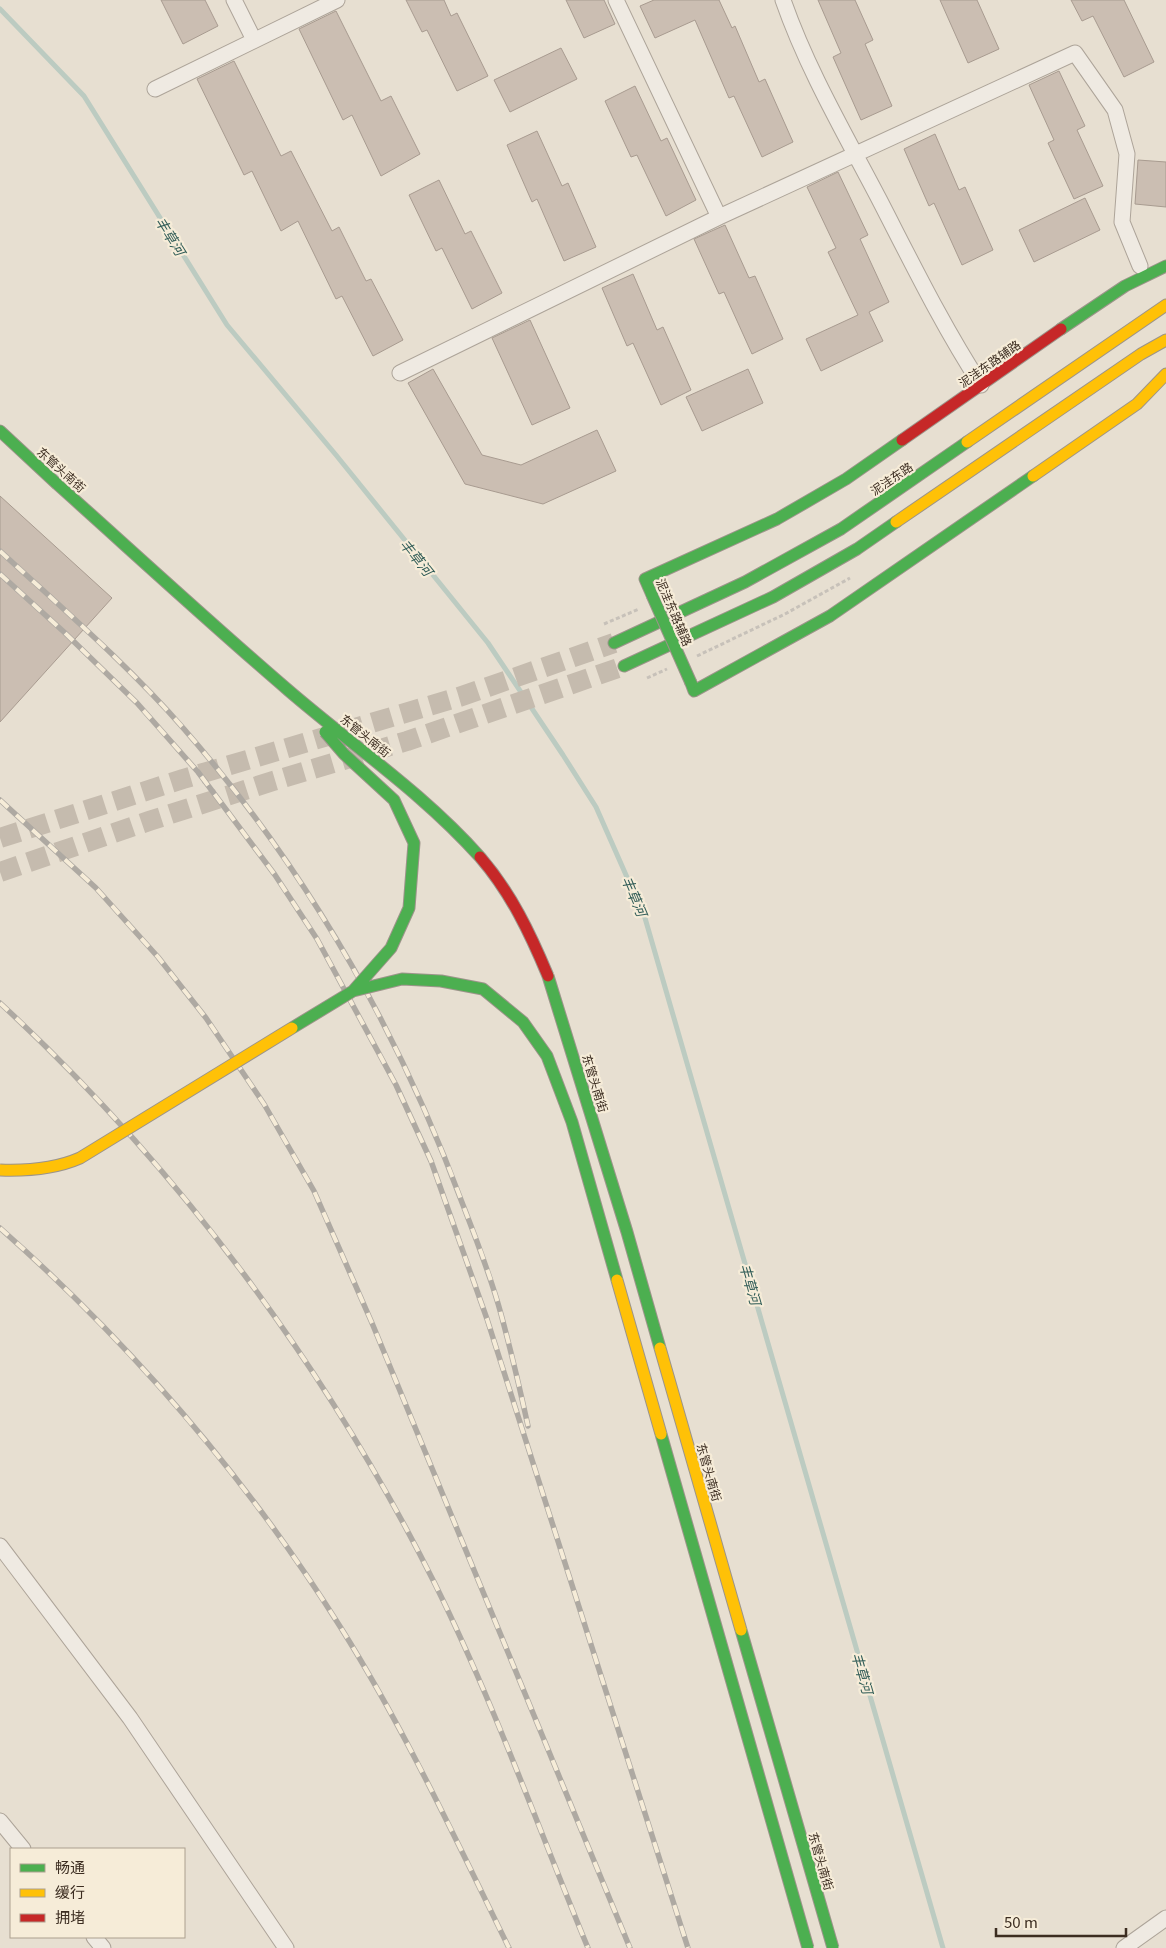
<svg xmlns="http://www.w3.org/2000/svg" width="1166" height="1948" font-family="Georgia,'Noto Sans SC',serif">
	<rect width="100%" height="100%" fill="#e7dfd1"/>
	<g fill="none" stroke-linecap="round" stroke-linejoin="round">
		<path stroke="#bccbc1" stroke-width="5" d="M0,9L84,96L227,325L336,455L488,643L563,755L596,807L645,918L943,1948"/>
	</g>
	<path fill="#cbbeb2" stroke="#a89b90" d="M161,0H205L218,26L183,44Z
		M406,0H444L451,16L457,13L488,76L457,91L427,30L422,32Z
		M566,0H604L615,24L584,38Z
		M654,0H719L732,28L735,26L759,82L765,79L793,142L762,157L734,96L729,98L695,20L655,38L640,6Z
		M818,0H855L873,40L865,44L892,106L861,120L833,57L841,53Z
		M940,0H977L999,49L968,63Z
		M1071,0H1124L1154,62L1124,77L1093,16L1082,21Z
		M336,11L381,101L391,96L420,154L381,176L352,115L343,120L299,29Z
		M561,48L577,79L510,112L494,80Z
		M234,61L281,156L291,151L332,231L339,227L366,281L371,279L403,340L373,356L342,296L336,299L298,221L281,231L252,171L244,175L197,79Z
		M1059,71L1085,126L1077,130L1103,186L1074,199L1048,143L1054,140L1029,85Z
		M635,86L661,141L667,138L696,200L666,216L637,155L631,157L605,101Z
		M537,131L562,186L568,183L596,247L564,261L537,199L532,202L507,145Z
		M935,134L959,190L965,187L993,250L962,265L934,203L929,206L904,149Z
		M1138,160L1166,162V207L1135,204Z
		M838,172L868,235L860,239L889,302L869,312L883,341L821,371L806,339L858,315L828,252L836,248L807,187Z
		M439,180L465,234L471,231L502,293L472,309L442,248L436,251L409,195Z
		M1085,198L1100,230L1034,262L1019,230Z
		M725,225L749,278L755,276L783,339L752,354L724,292L719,294L694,239Z
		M633,274L657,330L663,327L691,390L661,405L633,343L627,346L602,288Z
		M530,320L570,408L532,425L492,338Z
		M433,369L482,455L521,465L597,430L616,471L543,504L465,484L408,383Z
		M748,369L763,403L702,431L686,397Z
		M0,496L112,598L0,722Z"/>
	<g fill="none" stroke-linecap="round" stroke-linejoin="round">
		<path stroke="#c5bbae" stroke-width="20" stroke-dasharray="20 10" stroke-linecap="butt" d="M0,838L183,779L459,697L614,643
			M0,872L149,821L273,781L407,741L624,666"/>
		<defs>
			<path id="street" d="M234,0L254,40
				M616,0L719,217
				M783,0C807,69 845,134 879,199C911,261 942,325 981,385
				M155,89L337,0
				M400,373L719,217L1075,53L1115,110L1127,154L1122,222L1140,266
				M0,1546L130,1718L286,1948
				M0,1821L23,1849
				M94,1937L103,1948
				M1124,1948L1166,1918"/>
			<path id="fast" d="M1061,329L1125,286L1166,266
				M0,431L56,483
				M652,595L645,579L777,519L846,479L902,440
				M614,643L745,582L841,529L967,442
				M624,666L773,597L857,549L896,522
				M691,683L694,691L830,616L1033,476"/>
			<path id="slow" d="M967,442L1166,305
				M1033,476L1137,404L1166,374
				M896,522L1141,354L1166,340"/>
			<path id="jam" d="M902,440L1061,329"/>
		</defs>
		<use href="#street" stroke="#ada499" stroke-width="17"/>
		<use href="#fast" stroke="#9c948a" stroke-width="13"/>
		<use href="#slow" stroke="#9c948a" stroke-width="13"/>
		<use href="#jam" stroke="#9c948a" stroke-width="13"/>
		<path stroke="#c7c1b9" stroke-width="3" stroke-dasharray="4 2.5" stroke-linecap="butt" d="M604,624L639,609
			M697,656L785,614L850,578
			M647,678L667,669"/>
		<use href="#street" stroke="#efeae2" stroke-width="15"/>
		<use href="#fast" stroke="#4caf50" stroke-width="11"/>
		<use href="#slow" stroke="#ffc107" stroke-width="11"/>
		<use href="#jam" stroke="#c62828" stroke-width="11"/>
		<defs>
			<path id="rail" d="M0,551C63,609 128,665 184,729C306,869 399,1032 463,1205C477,1241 491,1277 501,1314C511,1351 520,1389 528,1426
				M0,574L64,632L137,703L198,772L275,875L317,939L396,1085L431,1161L487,1319L688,1948
				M0,800L96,888L158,957L206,1018L264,1104L314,1191L372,1323L630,1948
				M0,1003C178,1167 327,1368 435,1584C493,1701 538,1827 588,1948
				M0,1228C131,1344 248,1480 341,1628C405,1730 456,1840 509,1948"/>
		</defs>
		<use href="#rail" stroke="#aea9a2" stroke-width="5.5"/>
		<use href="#rail" stroke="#f6ecd8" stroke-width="4" stroke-dasharray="11" stroke-linecap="butt"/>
		<defs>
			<path id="fast-bridge" d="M56,483C133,552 210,623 288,690C353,746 423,793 480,857
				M652,595L691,683
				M548,976L627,1232L660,1348
				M353,991L402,979L441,981L483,989L523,1022L547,1056L572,1122L617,1280
				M292,1028L353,991L391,948L409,908L414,843L394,800L344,754L325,732
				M661,1434L808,1948
				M741,1630L833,1948"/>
			<path id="slow-bridge" d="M0,1170C28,1171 55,1169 80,1158L292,1028
				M617,1280L661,1434
				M660,1348L741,1630"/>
			<path id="jam-bridge" d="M480,857C511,893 530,933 548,976"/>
		</defs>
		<use href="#fast-bridge" stroke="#9c948a" stroke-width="13" stroke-linecap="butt"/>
		<use href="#slow-bridge" stroke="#9c948a" stroke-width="13" stroke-linecap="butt"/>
		<use href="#jam-bridge" stroke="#9c948a" stroke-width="13" stroke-linecap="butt"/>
		<use href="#fast-bridge" stroke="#4caf50" stroke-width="11"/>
		<use href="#slow-bridge" stroke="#ffc107" stroke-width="11"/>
		<use href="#jam-bridge" stroke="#c62828" stroke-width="11"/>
	</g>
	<g text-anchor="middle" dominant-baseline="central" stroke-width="4.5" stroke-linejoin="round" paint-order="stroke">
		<g font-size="12" fill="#3c2d21" stroke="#f6ecd8">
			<text transform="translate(989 363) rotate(-35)">泥洼东路辅路</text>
			<text transform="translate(62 469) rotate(42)">东管头南街</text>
			<text transform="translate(891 478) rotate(-34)">泥洼东路</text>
			<text transform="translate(675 612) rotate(67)">泥洼东路辅路</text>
			<text transform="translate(366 735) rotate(39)">东管头南街</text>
			<text transform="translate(596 1083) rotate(73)">东管头南街</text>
			<text transform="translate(710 1472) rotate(74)">东管头南街</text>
			<text transform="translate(822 1861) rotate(74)">东管头南街</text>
		</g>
		<g font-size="14" font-style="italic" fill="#305c57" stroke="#f6ecd8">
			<text transform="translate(171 236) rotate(58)">丰草河</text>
			<text transform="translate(417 557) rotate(51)">丰草河</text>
			<text transform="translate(635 896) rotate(67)">丰草河</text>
			<text transform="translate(751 1284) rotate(74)">丰草河</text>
			<text transform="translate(863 1673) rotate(74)">丰草河</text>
		</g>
	</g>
	<rect x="10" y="1848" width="175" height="90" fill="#f6ecd8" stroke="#aca08f"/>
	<rect x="20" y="1864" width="25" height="8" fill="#4caf50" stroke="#aca08f"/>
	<text x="55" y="1873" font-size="15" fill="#3c2d21">畅通</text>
	<rect x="20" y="1889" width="25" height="8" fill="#ffc107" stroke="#aca08f"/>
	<text x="55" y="1898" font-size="15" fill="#3c2d21">缓行</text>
	<rect x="20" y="1914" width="25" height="8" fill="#c62828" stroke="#aca08f"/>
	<text x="55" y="1923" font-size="15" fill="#3c2d21">拥堵</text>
	<path d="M996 1928v8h130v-8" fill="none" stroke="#3c2d21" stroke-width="2.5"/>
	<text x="1004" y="1928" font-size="15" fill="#3c2d21" stroke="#f6ecd8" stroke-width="4" paint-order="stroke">50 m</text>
</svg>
